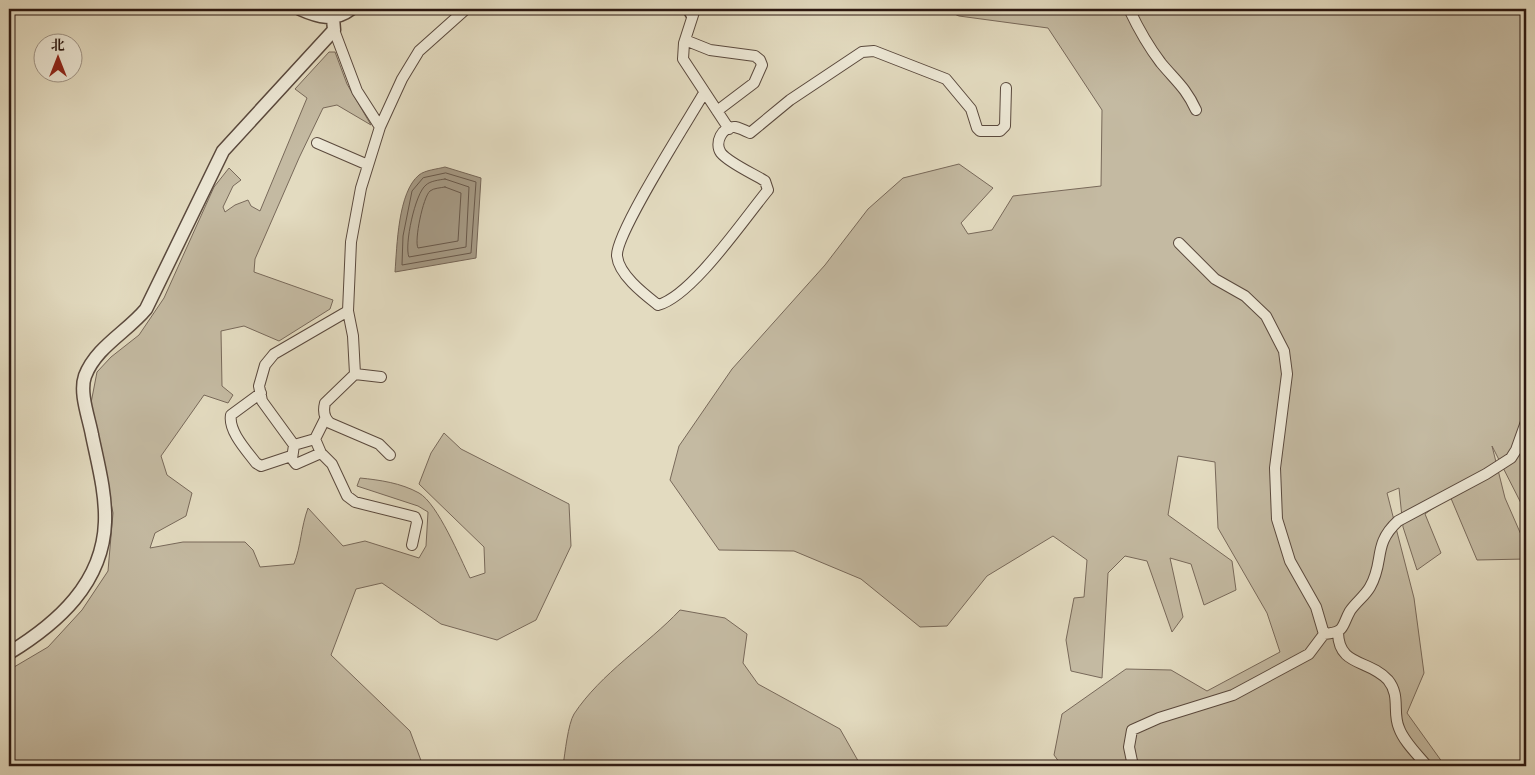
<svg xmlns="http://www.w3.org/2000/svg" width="1535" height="775" font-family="'IM FELL Great Primer','Noto Serif SC',serif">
	<rect width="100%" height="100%" fill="#e3dbc0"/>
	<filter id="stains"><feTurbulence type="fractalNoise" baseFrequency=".004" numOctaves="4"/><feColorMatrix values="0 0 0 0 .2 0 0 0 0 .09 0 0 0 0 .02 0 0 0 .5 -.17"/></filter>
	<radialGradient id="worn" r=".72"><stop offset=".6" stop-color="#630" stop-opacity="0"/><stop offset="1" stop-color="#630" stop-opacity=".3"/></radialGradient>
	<path fill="#c4baa2" stroke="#78695a" d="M943,9H1526V513L1492,446L1505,498L1526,546V559L1477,560L1450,496L1425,514L1441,553L1417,570L1403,527L1399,488L1387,493L1414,598L1424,673L1407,713L1445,766H1062L1054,755L1062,714L1126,669L1171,670L1207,691L1280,652L1267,613L1218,528L1215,462L1178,456L1168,515L1232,561L1236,590L1204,605L1191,564L1170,558L1183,617L1172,632L1147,561L1125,556L1108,573L1102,678L1071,671L1066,640L1074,598L1084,597L1087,560L1053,536L987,576L947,626L920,627L861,579L794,551L719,550L670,480L679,446L732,369L825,265L868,209L903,178L959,164L993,188L961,223L968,234L992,230L1013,196L1101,186L1102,110L1048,28L959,16Z
		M329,52H335L347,84L371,125L337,105L323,108L299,158L255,259L254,272L333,300L330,309L279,341L244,326L221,331L222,386L233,395L228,403L204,395L161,456L167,475L192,493L186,516L155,533L150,548L183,542H245L253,550L260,567L294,564C301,546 301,527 308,508L343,546L365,541L419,558L426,546L428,512L418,506L357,486L360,478C380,480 401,483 419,493C438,504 460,558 470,578L485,573L484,547L419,484L431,453L444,433L461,449L569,504L571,546L536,620L497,640L441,624L382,583L356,589L331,655L410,731L423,766H9V670L48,647L82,610L108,571L113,513L91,403L97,372L111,357L139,335L164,298L214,187L229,168L241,180L233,186L223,207L225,212L235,205L248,200L251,206L260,211L307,98L295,89Z
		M680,610L725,618L747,634L743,663L758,684L840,729L861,766H563C565,753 568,724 574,714C601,673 647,645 680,610Z"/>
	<path fill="#a59984" stroke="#756556" d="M445,167L481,178L476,258L395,272C397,246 398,192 419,175C425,170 438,169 445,167Z"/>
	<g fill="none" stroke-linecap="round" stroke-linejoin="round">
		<path stroke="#68584a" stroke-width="1" d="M446,173L476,182L471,253L402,265L403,236L412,191L423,178Z
			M445,179L469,187L466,247L409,257C404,246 415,193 426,185C430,181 439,180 445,179Z
			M445,187L461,193L458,241L418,248C414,241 423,197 430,191C434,188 440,188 445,187Z"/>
		<defs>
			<path id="service" d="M685,9L691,19"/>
			<path id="minor" d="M695,9L684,43L683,59L729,129
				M1129,9C1138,28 1148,46 1161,63C1176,81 1186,88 1196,110
				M334,30L357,91L380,127
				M685,40L710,50L755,56L760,60L762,65L754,83L717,111
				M704,93C689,119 615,234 617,256C619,275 644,294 658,305C692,296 744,219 768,190L765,181C754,174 729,163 721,153C714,143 722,126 735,127C740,128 746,131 750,133L790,100L862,52L874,51L946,79L971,109L977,128L980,131H1000L1005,126L1006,88
				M317,143L368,165
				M348,311L353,336L355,374
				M381,377L355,374L325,403C323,411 324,418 330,423L379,444L390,455
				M261,393L231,415C228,431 247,451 256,463L261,466L291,456
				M315,439L321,453L332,464L347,496L355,502L415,517L417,522L412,545
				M294,445L262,401L259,386L265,365L274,354L348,311L351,242L361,188L380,127L402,79L419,51L466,9
				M321,453L296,464L292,459L294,445L315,439L325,419
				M1338,633C1339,667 1369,659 1388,680C1401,696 1392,712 1399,728C1404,742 1418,755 1427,766
				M1324,634C1346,632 1341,627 1350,611C1356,602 1365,596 1370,587C1385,561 1372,545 1398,521L1486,474L1511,458L1516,450L1526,422
				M1133,766L1129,747L1132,730L1159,718L1233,695L1309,654L1324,634L1316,607L1290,561L1277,519L1275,468L1287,374L1284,351L1266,316L1245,296L1215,279L1179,243"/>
			<path id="tertiary" d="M300,9C318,17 334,22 351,9
				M9,653C58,623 103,583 105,522C106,493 98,464 92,435C89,418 79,393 85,376C96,347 127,332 146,309L223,151L334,30L333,18"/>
		</defs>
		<use href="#service" stroke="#5a493d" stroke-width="8"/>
		<use href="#minor" stroke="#5a493d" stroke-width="12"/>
		<use href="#tertiary" stroke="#5a493d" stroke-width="15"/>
		<use href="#service" stroke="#ede8d6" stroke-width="5"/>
		<use href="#minor" stroke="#ede8d6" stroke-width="10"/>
		<use href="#tertiary" stroke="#ede8d6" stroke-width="12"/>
	</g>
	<rect width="1535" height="775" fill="none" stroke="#e3dbc0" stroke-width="30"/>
	<rect x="10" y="10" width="1515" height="755" fill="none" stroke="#2c1811" stroke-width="2.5"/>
	<rect x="15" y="15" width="1505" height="745" fill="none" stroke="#2c1811"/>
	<g transform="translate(58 58)"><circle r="24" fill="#ede8d6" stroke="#a09587"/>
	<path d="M0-4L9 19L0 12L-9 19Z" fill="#8f2418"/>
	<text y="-8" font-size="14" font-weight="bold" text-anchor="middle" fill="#2c1811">北</text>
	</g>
	<rect width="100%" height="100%" filter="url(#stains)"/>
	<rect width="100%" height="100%" fill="url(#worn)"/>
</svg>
